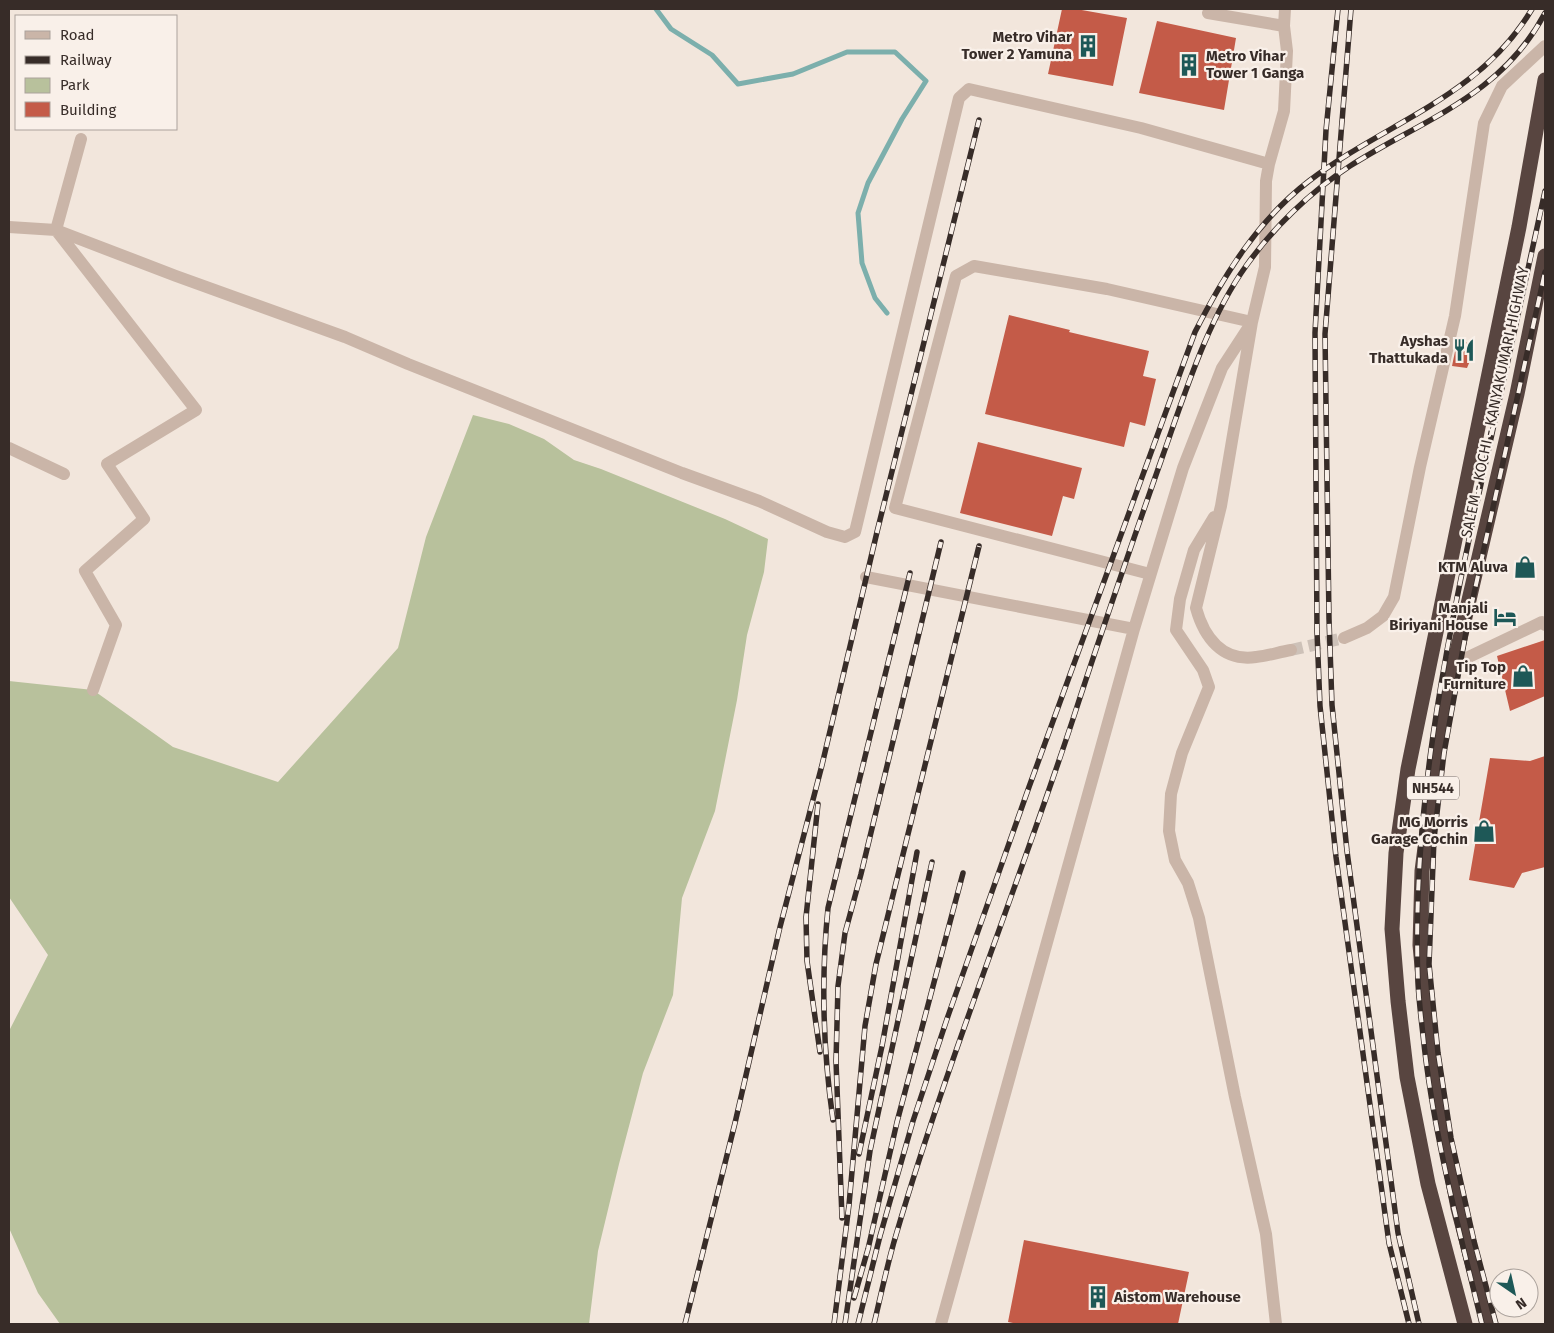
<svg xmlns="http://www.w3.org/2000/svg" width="1554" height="1333" font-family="'Fira Sans',sans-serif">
	<rect width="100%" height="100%" fill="#f2e6dc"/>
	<path fill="#b8c19c" d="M473,415L509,424L544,439L574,460L601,469L725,519L768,539L764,572L747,635L737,700L715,811L682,898L673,995L643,1073L619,1164L598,1251L589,1324H60L38,1293L9,1228V1031L48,955L9,897V681L93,690L173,747L278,782L398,648L426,537Z"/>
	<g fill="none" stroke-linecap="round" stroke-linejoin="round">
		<path stroke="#7cafac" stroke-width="5" d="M656,9L671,29L712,55L738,84L793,74L847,52H895L926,81L902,119L868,183L858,213L862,263L875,298L887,313"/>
	</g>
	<path fill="#c45b48" d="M1062,9H1076L1127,18L1113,86L1048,74Z
		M1157,21L1236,38L1224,110L1139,93Z
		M1009,315L1070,330L1069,332L1149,351L1143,376L1156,379L1145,426L1130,422L1124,447L985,414Z
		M1457,342L1474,343L1472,356L1467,368L1452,366Z
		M978,442L1082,468L1074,499L1063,496L1052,536L960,513Z
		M1545,640V696L1510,711L1497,656Z
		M1545,756V867L1522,873L1514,888L1469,880L1490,758L1530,761Z
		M1024,1240L1189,1272L1178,1324H1018L1008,1322Z"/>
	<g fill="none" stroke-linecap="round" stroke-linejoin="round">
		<path stroke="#cdc1b8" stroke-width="12" stroke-dasharray="12 6" stroke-linecap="butt" d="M1291,650L1344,638"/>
		<path stroke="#cab5a8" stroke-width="12" d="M1208,13L1284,26L1287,51L1284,111L1269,164
			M1284,26L1285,9
			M81,139L56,230L196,410L107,464L144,519L85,571L116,625L93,690
			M9,227L56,230L176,276L345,337L408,364L682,473L759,501L827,532L845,537L855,532L959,98L969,89L1141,128L1269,164L1266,181L1265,267L1252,322L1221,506L1196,608C1204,637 1222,662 1256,657C1268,656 1279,652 1291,650
			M9,448L64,474
			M1214,517L1194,550L1180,599L1176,630L1203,670L1209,687L1182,753L1171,794L1169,831L1175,860L1188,883L1199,918L1235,1097L1266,1234L1276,1324
			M866,577L1134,629
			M1344,638L1367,628L1383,616L1394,597L1420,467L1455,316L1484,123L1502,86L1545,46
			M1454,664L1542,622L1545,625
			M941,1324L1134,629L1183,468L1222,368L1252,322L1107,289L974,266L956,276L895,508L1150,574"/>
		<path stroke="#584540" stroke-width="15" d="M1465,1324L1428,1184L1407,1077L1398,1001L1392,929L1396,853L1408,769L1519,227L1545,80
			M1488,1324L1458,1208L1439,1107L1427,1020L1420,945L1422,871L1433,785L1452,673L1517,394L1545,256"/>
		<defs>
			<path id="rail" d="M1338,9L1326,130L1315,333L1317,632L1320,706L1336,857L1389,1243L1409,1324
				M1351,9L1325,334L1329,619L1332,705L1347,851L1398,1233L1419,1324
				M818,804L806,917L807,961L820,1052
				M833,1120C823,1050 821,978 828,908L910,573
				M859,1154L882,1046L917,852
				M842,1218L836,1061L838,986L845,933L861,874L941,542
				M854,1298L868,1249L897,1122L963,873
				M685,1324L735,1123L780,927L822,765L877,532L979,120
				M834,1324L849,1205L865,1026L876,964L979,546
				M845,1324L870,1151L932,862
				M858,1324L880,1236L913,1121L948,1016L1029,787L1195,332C1224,275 1258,220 1309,181C1386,122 1479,98 1532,9
				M874,1324C881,1295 887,1265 896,1235C947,1062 1015,894 1072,722C1101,633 1132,543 1163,455C1185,393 1208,319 1246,266C1273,228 1310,192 1350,166C1424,119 1501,96 1545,13
				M1482,1324C1459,1229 1433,1133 1423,1035C1421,1018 1419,1001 1418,983C1412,830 1439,680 1471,530C1495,417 1521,304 1545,191
				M1496,1324L1474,1241L1451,1138L1438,1053L1429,964L1434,839L1444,753L1468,621L1545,272"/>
		</defs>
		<use href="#rail" stroke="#372c28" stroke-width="5.5"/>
		<use href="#rail" stroke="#f9f0e9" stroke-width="4" stroke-dasharray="11" stroke-linecap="butt"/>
	</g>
	<defs>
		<symbol id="building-bare" viewBox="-9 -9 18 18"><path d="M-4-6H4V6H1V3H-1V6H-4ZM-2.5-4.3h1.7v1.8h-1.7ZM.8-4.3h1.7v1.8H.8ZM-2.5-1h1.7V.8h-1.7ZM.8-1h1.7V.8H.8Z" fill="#1e5857" stroke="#f9f0e9" stroke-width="2.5" paint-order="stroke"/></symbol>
		<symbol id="restaurant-bare" viewBox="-9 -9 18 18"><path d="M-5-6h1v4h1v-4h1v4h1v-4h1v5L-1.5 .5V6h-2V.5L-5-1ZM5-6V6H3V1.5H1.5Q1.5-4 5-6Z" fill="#1e5857" stroke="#f9f0e9" stroke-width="2.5" paint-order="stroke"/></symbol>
		<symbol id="shop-bare" viewBox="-9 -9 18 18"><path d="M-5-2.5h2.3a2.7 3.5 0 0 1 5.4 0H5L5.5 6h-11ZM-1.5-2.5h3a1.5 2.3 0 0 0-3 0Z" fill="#1e5857" stroke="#f9f0e9" stroke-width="2.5" paint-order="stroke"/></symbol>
		<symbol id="hotel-bare" viewBox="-9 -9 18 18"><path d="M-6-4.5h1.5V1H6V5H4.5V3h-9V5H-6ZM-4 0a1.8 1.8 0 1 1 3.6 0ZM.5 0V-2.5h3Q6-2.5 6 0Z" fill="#1e5857" stroke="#f9f0e9" stroke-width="2.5" paint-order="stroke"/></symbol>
	</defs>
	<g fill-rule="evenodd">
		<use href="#building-bare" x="1072" y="30" width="32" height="32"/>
		<use href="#building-bare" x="1173" y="49" width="32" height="32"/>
		<use href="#restaurant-bare" x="1448" y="334" width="32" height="32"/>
		<use href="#shop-bare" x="1509" y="551" width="32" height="32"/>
		<use href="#hotel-bare" x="1489" y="601" width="32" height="32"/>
		<use href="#shop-bare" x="1507" y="660" width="32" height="32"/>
		<use href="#shop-bare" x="1468" y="815" width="32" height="32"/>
		<use href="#building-bare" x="1082" y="1281" width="32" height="32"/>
	</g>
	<g text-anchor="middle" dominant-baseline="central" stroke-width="4.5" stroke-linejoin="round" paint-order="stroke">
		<rect fill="#f9f0e9" stroke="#716762" stroke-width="1" x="1407" y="776.5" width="52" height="23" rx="4"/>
		<g font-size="14" font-weight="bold" fill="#372c28">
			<text x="1433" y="788">NH544</text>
		</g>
		<g font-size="15" font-weight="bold" fill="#372c28" stroke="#f9f0e9" text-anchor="end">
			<text x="1072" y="37">Metro Vihar<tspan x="1072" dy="17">Tower 2 Yamuna</tspan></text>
			<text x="1206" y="56" text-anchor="start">Metro Vihar<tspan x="1206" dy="17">Tower 1 Ganga</tspan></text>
			<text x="1448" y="341">Ayshas<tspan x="1448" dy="17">Thattukada</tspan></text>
			<text x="1508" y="567">KTM Aluva</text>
			<text x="1488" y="608">Manjali<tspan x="1488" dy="17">Biriyani House</tspan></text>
			<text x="1506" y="667">Tip Top<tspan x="1506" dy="17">Furniture</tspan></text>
			<text x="1468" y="822">MG Morris<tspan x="1468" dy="17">Garage Cochin</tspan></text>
			<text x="1114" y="1297" text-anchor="start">Aistom Warehouse</text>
		</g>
		<g font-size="15" fill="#372c28" stroke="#f9f0e9">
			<text transform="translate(1495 402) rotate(-78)">SALEM - KOCHI - KANYAKUMARI HIGHWAY</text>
		</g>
	</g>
	<rect width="1554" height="1333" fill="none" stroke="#372c28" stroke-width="20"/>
	<rect x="15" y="15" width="162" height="115" fill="#f9f0e9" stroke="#aba29c"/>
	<rect x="25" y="31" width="25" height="8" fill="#cab5a8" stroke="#aba29c"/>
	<text x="60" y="40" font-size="15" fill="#372c28">Road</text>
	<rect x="25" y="56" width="25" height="8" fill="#372c28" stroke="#aba29c"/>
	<text x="60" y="65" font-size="15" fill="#372c28">Railway</text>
	<rect x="25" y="78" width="25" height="15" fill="#b8c19c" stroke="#aba29c"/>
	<text x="60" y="90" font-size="15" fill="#372c28">Park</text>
	<rect x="25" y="102" width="25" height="15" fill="#c45b48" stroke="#aba29c"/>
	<text x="60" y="115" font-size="15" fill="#372c28">Building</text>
	<g transform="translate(1514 1293) rotate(146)"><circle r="24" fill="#f9f0e9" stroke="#aba29c"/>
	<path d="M0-4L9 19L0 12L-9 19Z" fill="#1e5857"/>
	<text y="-8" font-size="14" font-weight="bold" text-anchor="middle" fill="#372c28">N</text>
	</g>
</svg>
